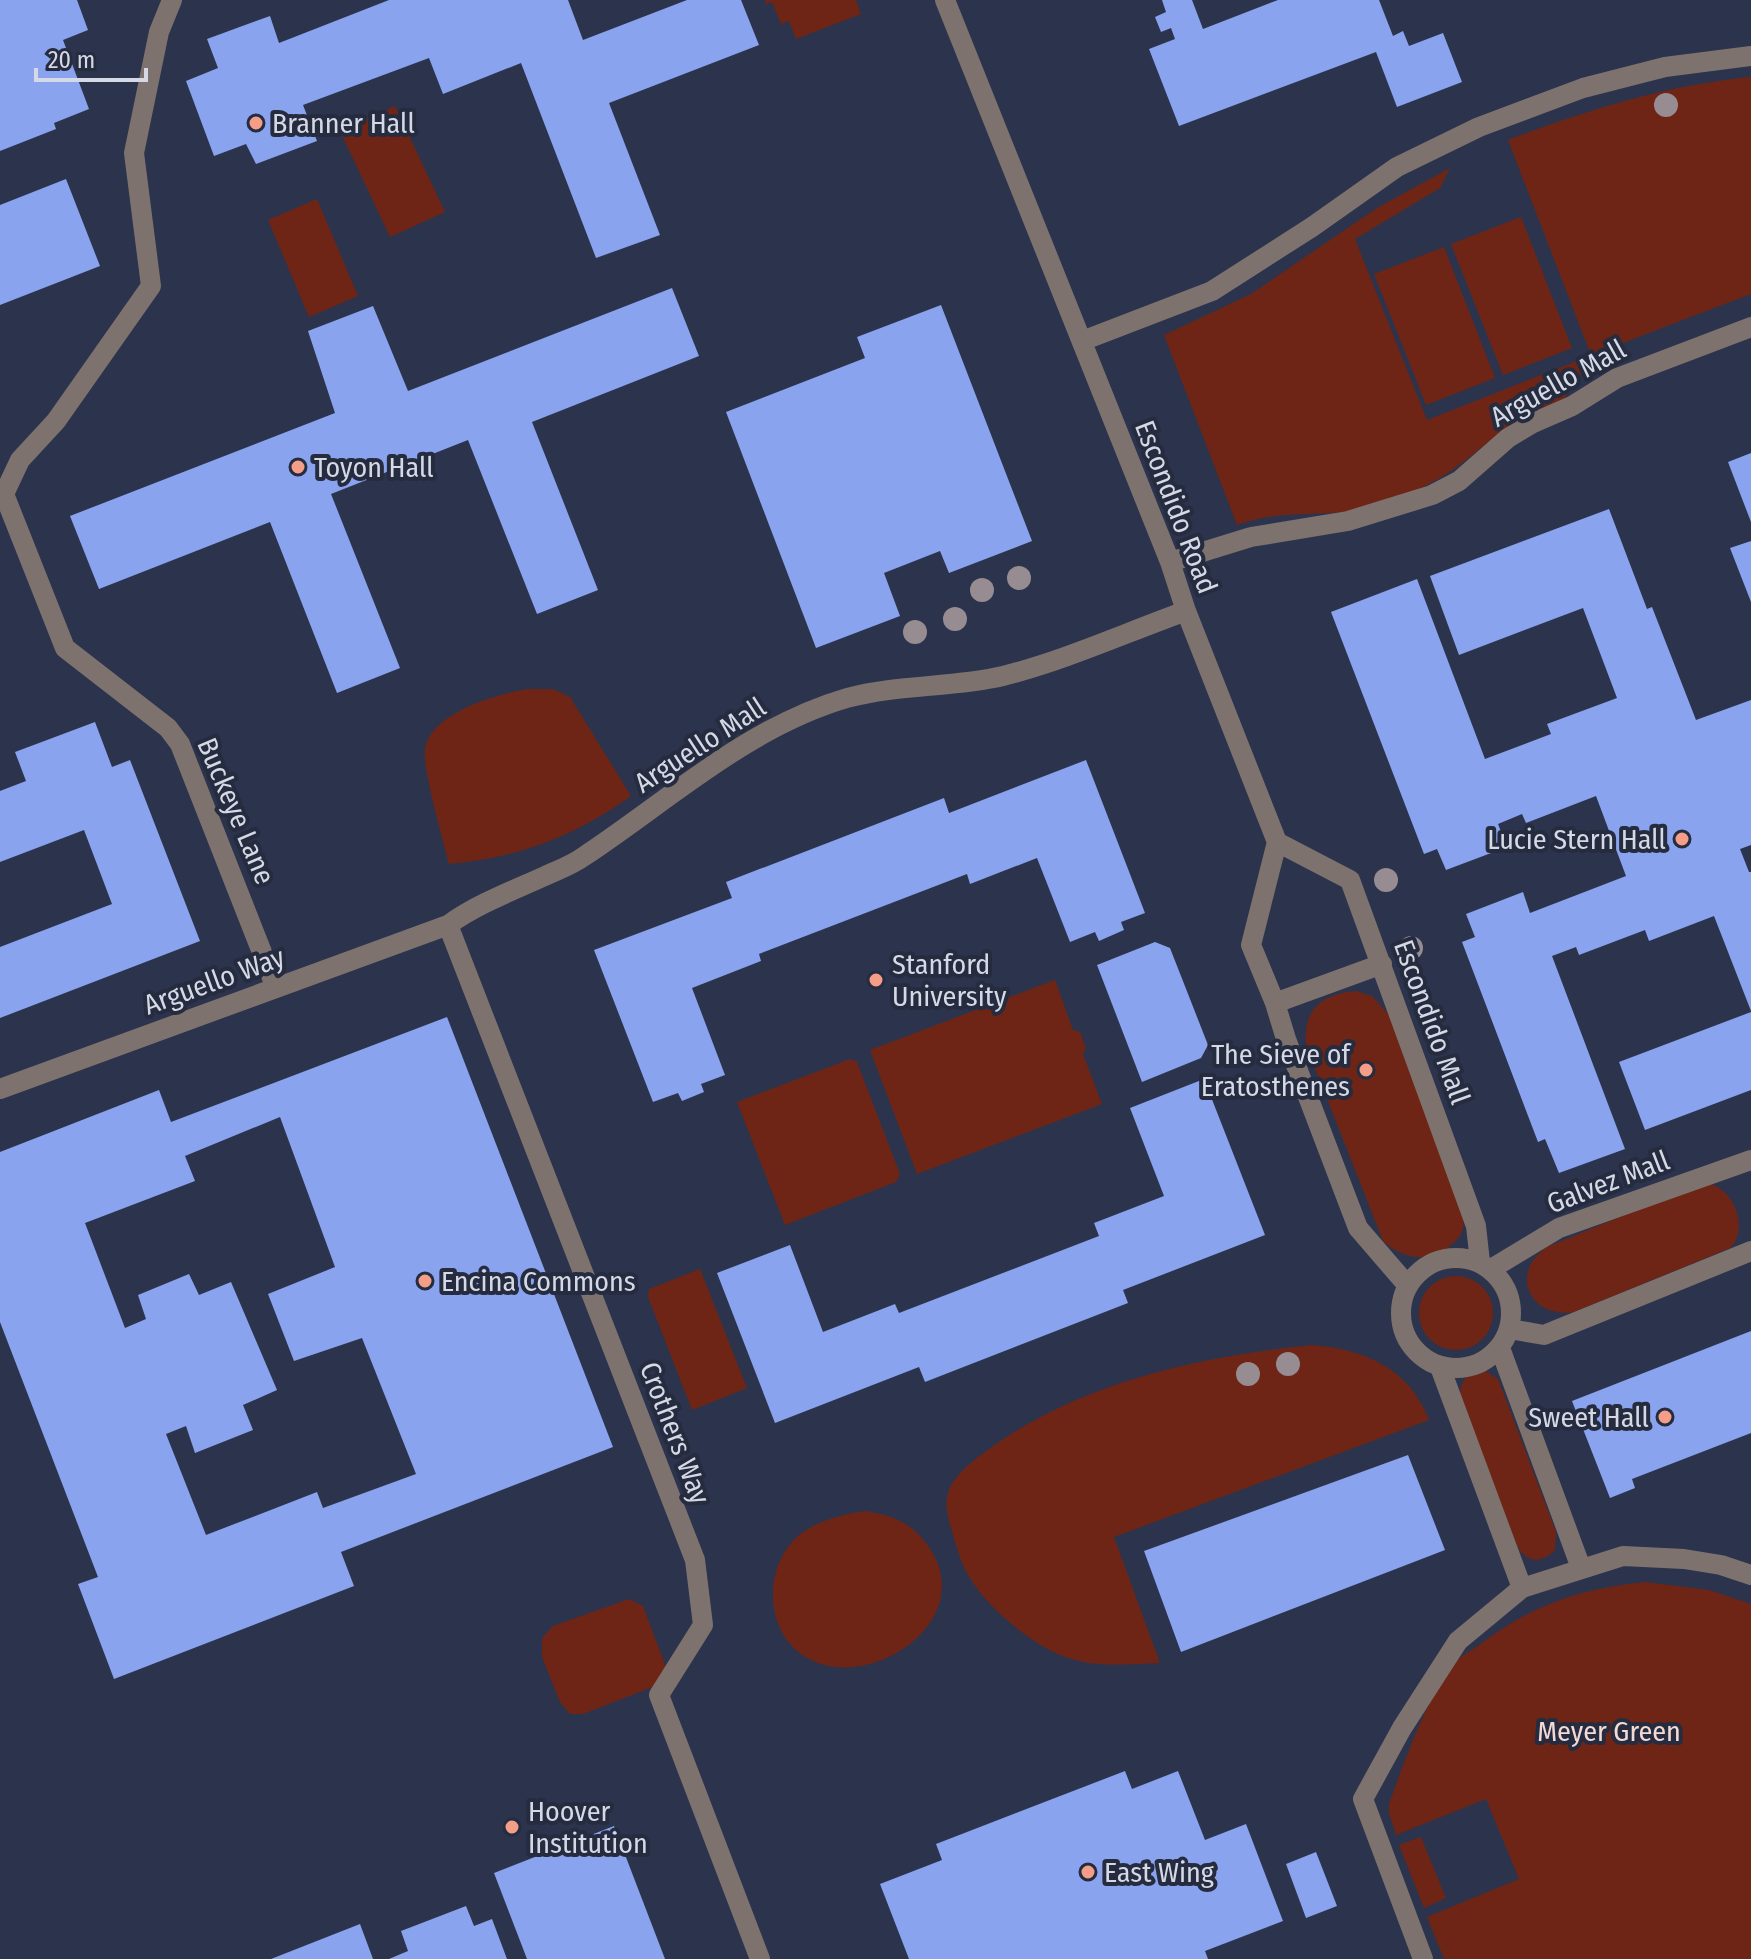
<svg xmlns="http://www.w3.org/2000/svg" width="1751" height="1959" font-family="'Fira Sans Condensed',sans-serif">
	<rect width="100%" height="100%" fill="#262c3f"/>
	<path fill="#2c344d" d="M0,0H1751V1959H0Z"/>
	<path fill="#6e2516" d="M765,0H856L861,14L796,39L789,21L781,24L772,2L766,4Z
		M1751,77V294L1591,355L1508,140C1587,110 1667,85 1751,77Z
		M395,106L445,212L390,237L340,131Z
		M1450,168L1440,188L1355,239L1427,420L1582,359L1587,372L1561,383L1567,399C1520,413 1500,434 1463,462C1439,481 1405,497 1376,506C1328,520 1285,507 1237,525L1164,335L1251,294L1377,208Z
		M317,199L358,296L309,317L268,220Z
		M1521,217L1572,348L1503,375L1451,244Z
		M1444,247L1495,378L1426,405L1374,274Z
		M528,689H553L570,697L631,796C576,836 517,858 449,864C443,840 422,768 425,748C432,712 497,694 528,689Z
		M1055,980L1073,1030L1080,1032L1086,1048L1083,1054L1102,1104L917,1174L870,1050Z
		M1356,991L1372,996L1391,1017L1462,1209C1463,1215 1464,1223 1463,1228C1461,1237 1454,1243 1447,1248C1425,1263 1402,1258 1383,1241L1306,1045C1303,1009 1322,994 1356,991Z
		M850,1059L857,1062L900,1174L896,1182L785,1225L737,1102Z
		M1703,1183C1732,1183 1751,1228 1730,1248L1574,1312C1529,1319 1509,1272 1547,1247Z
		M700,1269L747,1388L692,1410L648,1297L649,1289Z
		M1419 1313a37 37 0 1 1 74 0a37 37 0 1 1-74 0Z
		M1312,1345C1365,1349 1410,1369 1429,1420L1114,1537L1160,1663C1125,1664 1091,1669 1058,1654C1025,1639 986,1606 968,1575C961,1563 957,1548 953,1535C947,1515 941,1496 956,1478C968,1463 986,1451 1002,1440C1093,1379 1206,1356 1312,1345Z
		M1484,1370L1498,1379L1556,1532L1555,1550C1541,1564 1527,1563 1517,1546L1460,1395C1461,1379 1468,1372 1484,1370Z
		M866,1511C895,1516 914,1524 930,1549C981,1625 856,1703 796,1650C764,1621 766,1564 798,1536C816,1521 843,1514 866,1511Z
		M1645,1582L1709,1590L1751,1604V1959H1444L1427,1917L1519,1879L1486,1799L1396,1835L1389,1813V1804C1402,1768 1429,1692 1453,1665C1460,1656 1472,1650 1482,1643C1532,1605 1583,1588 1645,1582Z
		M629,1599L643,1606L667,1670L655,1686L583,1714H570L560,1702L542,1657V1638L553,1626Z
		M1421,1837L1446,1898L1424,1908L1399,1845Z"/>
	<path fill="#89a3ef" fill-rule="evenodd" d="M0,0H77L88,30L63,40L89,109L54,123L56,129L0,151Z
		M389,0H568L583,40L687,0H741L759,45L609,103L660,235L596,258L521,63L443,94L429,58L303,105L317,141L256,164L246,144L214,156L186,81L218,68L207,39L270,16L279,43Z
		M1162,0H1192L1203,29L1278,0H1379L1393,36L1403,31L1409,46L1443,33L1462,82L1397,107L1376,52L1179,126L1149,49L1175,39L1171,28L1161,32L1155,17L1166,12Z
		M66,179L100,266L0,305V205Z
		M672,288L699,356L532,422L598,590L537,614L468,440L331,494L400,668L337,693L270,522L99,589L70,516L335,413L308,331L373,306L408,391Z
		M941,305L1032,541L949,573L940,551L884,573L900,616L816,648L726,412L865,358L857,337Z
		M1751,453V522L1728,462Z
		M1609,509L1647,609L1652,607L1696,720L1751,700V845L1740,849L1749,872H1751V1011L1714,916L1649,941L1645,930L1579,955L1576,947L1552,956L1625,1149L1559,1173L1545,1139L1538,1142L1462,942L1475,937L1466,914L1523,892L1530,913L1626,876L1596,796L1526,823L1522,814L1498,824L1507,847L1446,870L1437,849L1424,854L1331,612L1417,579L1485,759L1551,734L1547,724L1617,698L1583,608L1459,655L1430,576Z
		M1751,541V602L1730,548Z
		M95,722L112,767L130,760L200,941L0,1018V947L112,904L84,830L0,862V791L26,781L15,752Z
		M1086,760L1145,913L1121,922L1124,930L1099,941L1095,932L1070,942L1037,858L970,884L967,874L759,954L761,961L692,988L725,1075L701,1084L704,1092L682,1101L678,1093L653,1102L594,950L732,898L726,882L944,798L949,813Z
		M1155,942L1170,948L1208,1045L1201,1058L1142,1082L1097,965Z
		M1751,1012V1090L1645,1130L1619,1062Z
		M447,1017L613,1447L341,1552L354,1586L114,1679L78,1584L98,1577L0,1322V1152L159,1090L171,1122ZM280,1117L335,1267L268,1294L294,1361L362,1338L416,1474L323,1508L317,1492L206,1535L166,1434L186,1426L195,1453L253,1430L243,1405L277,1390L231,1282L199,1295L189,1274L138,1295L146,1319L125,1328L85,1223L195,1181L185,1156Z
		M1204,1079L1265,1235L1123,1290L1128,1303L925,1382L919,1367L775,1423L717,1273L790,1245L823,1332L895,1304L899,1313L1099,1236L1094,1223L1164,1196L1130,1108Z
		M1751,1331V1433L1632,1479L1635,1488L1610,1498L1572,1401Z
		M1408,1455L1445,1550L1181,1652L1144,1551Z
		M1125,1771L1132,1789L1178,1771L1205,1840L1246,1824L1283,1921L1205,1951L1208,1959H909L880,1884L942,1860L936,1844Z
		M614,1826L665,1959H527L494,1873Z
		M1316,1852L1337,1906L1306,1918L1286,1864Z
		M466,1906L474,1926L492,1919L507,1959H389L408,1951L401,1931Z
		M360,1924L373,1959H271Z"/>
	<g fill="none" stroke-linecap="round" stroke-linejoin="round">
		<path stroke="#7e726f" stroke-width="20" d="M172,0L159,32L134,153L151,286L56,421L20,460L4,494L65,648L168,728L180,744L276,988
			M945,0L1170,562L1186,611L1277,842L1251,945L1275,1003L1286,1039L1358,1228L1408,1286
			M1082,341L1212,291L1312,227L1397,167L1479,127L1583,88L1665,67L1751,56
			M1170,562L1251,537L1348,521L1432,495L1459,481L1508,438L1533,423L1572,406L1617,378L1751,327
			M1277,842L1350,880L1476,1226L1480,1262
			M448,925L695,1560L703,1625L659,1695L760,1959
			M1275,1003L1382,964
			M0,1089L448,925C477,904 512,891 545,876C558,870 572,865 583,857C668,801 747,727 847,698C898,684 952,688 1003,676C1066,660 1125,633 1186,611
			M1401 1313a55 55 0 1 1 110 0a55 55 0 1 1-110 0Z
			M1491,1269L1559,1228L1751,1160
			M1510,1329L1544,1335L1751,1251
			M1500,1348L1581,1568
			M1440,1367L1522,1588
			M1423,1959L1363,1799L1402,1728L1458,1641L1522,1588L1623,1556L1684,1559L1721,1565L1751,1575"/>
	</g>
	<g fill="#978c91">
		<circle cx="1666" cy="105" r="12"/>
		<circle cx="1019" cy="578" r="12"/>
		<circle cx="982" cy="590" r="12"/>
		<circle cx="955" cy="619" r="12"/>
		<circle cx="915" cy="632" r="12"/>
		<circle cx="1386" cy="880" r="12"/>
		<circle cx="1411" cy="948" r="12"/>
		<circle cx="1288" cy="1364" r="12"/>
		<circle cx="1248" cy="1374" r="12"/>
	</g>
	<g fill="#f49e8a" stroke="#262c3f" stroke-width="3">
		<circle cx="256" cy="123" r="8"/>
		<circle cx="298" cy="467" r="8"/>
		<circle cx="1682" cy="839" r="8"/>
		<circle cx="876" cy="980" r="8"/>
		<circle cx="1366" cy="1070" r="8"/>
		<circle cx="425" cy="1281" r="8"/>
		<circle cx="1665" cy="1417" r="8"/>
		<circle cx="512" cy="1827" r="8"/>
		<circle cx="1088" cy="1872" r="8"/>
	</g>
	<g text-anchor="middle" dominant-baseline="central" stroke-width="8" stroke-linejoin="round" paint-order="stroke">
		<g font-size="28" fill="#d5d9e5" stroke="#262c3f" text-anchor="start">
			<text x="272" y="123">Branner Hall</text>
			<text x="314" y="467">Toyon Hall</text>
			<text x="1666" y="839" text-anchor="end">Lucie Stern Hall</text>
			<text x="892" y="964">Stanford<tspan x="892" dy="32">University</tspan></text>
			<text x="1350" y="1054" text-anchor="end">The Sieve of<tspan x="1350" dy="32">Eratosthenes</tspan></text>
			<text x="441" y="1281">Encina Commons</text>
			<text x="1649" y="1417" text-anchor="end">Sweet Hall</text>
			<text x="528" y="1811">Hoover<tspan x="528" dy="32">Institution</tspan></text>
			<text x="1104" y="1872">East Wing</text>
		</g>
		<g font-size="28" fill="#d5d9e5" stroke="#262c3f">
			<text transform="translate(1558 383) rotate(-29)">Arguello Mall</text>
			<text transform="translate(1176 507) rotate(69)">Escondido Road</text>
			<text transform="translate(700 745) rotate(-33)">Arguello Mall</text>
			<text transform="translate(236 811) rotate(67)">Buckeye Lane</text>
			<text transform="translate(214 981) rotate(-20)">Arguello Way</text>
			<text transform="translate(1432 1022) rotate(70)">Escondido Mall</text>
			<text transform="translate(1608 1182) rotate(-21)">Galvez Mall</text>
			<text transform="translate(675 1433) rotate(69)">Crothers Way</text>
		</g>
		<g font-size="28" fill="#f4dad4" stroke="#262c3f">
			<text x="1609" y="1731">Meyer Green</text>
		</g>
	</g>
	<path d="M36 68v12h110v-12" fill="none" stroke="#d5d9e5" stroke-width="4"/>
	<text x="48" y="68" font-size="24" fill="#d5d9e5" stroke="#262c3f" stroke-width="6" paint-order="stroke">20 m</text>
</svg>
